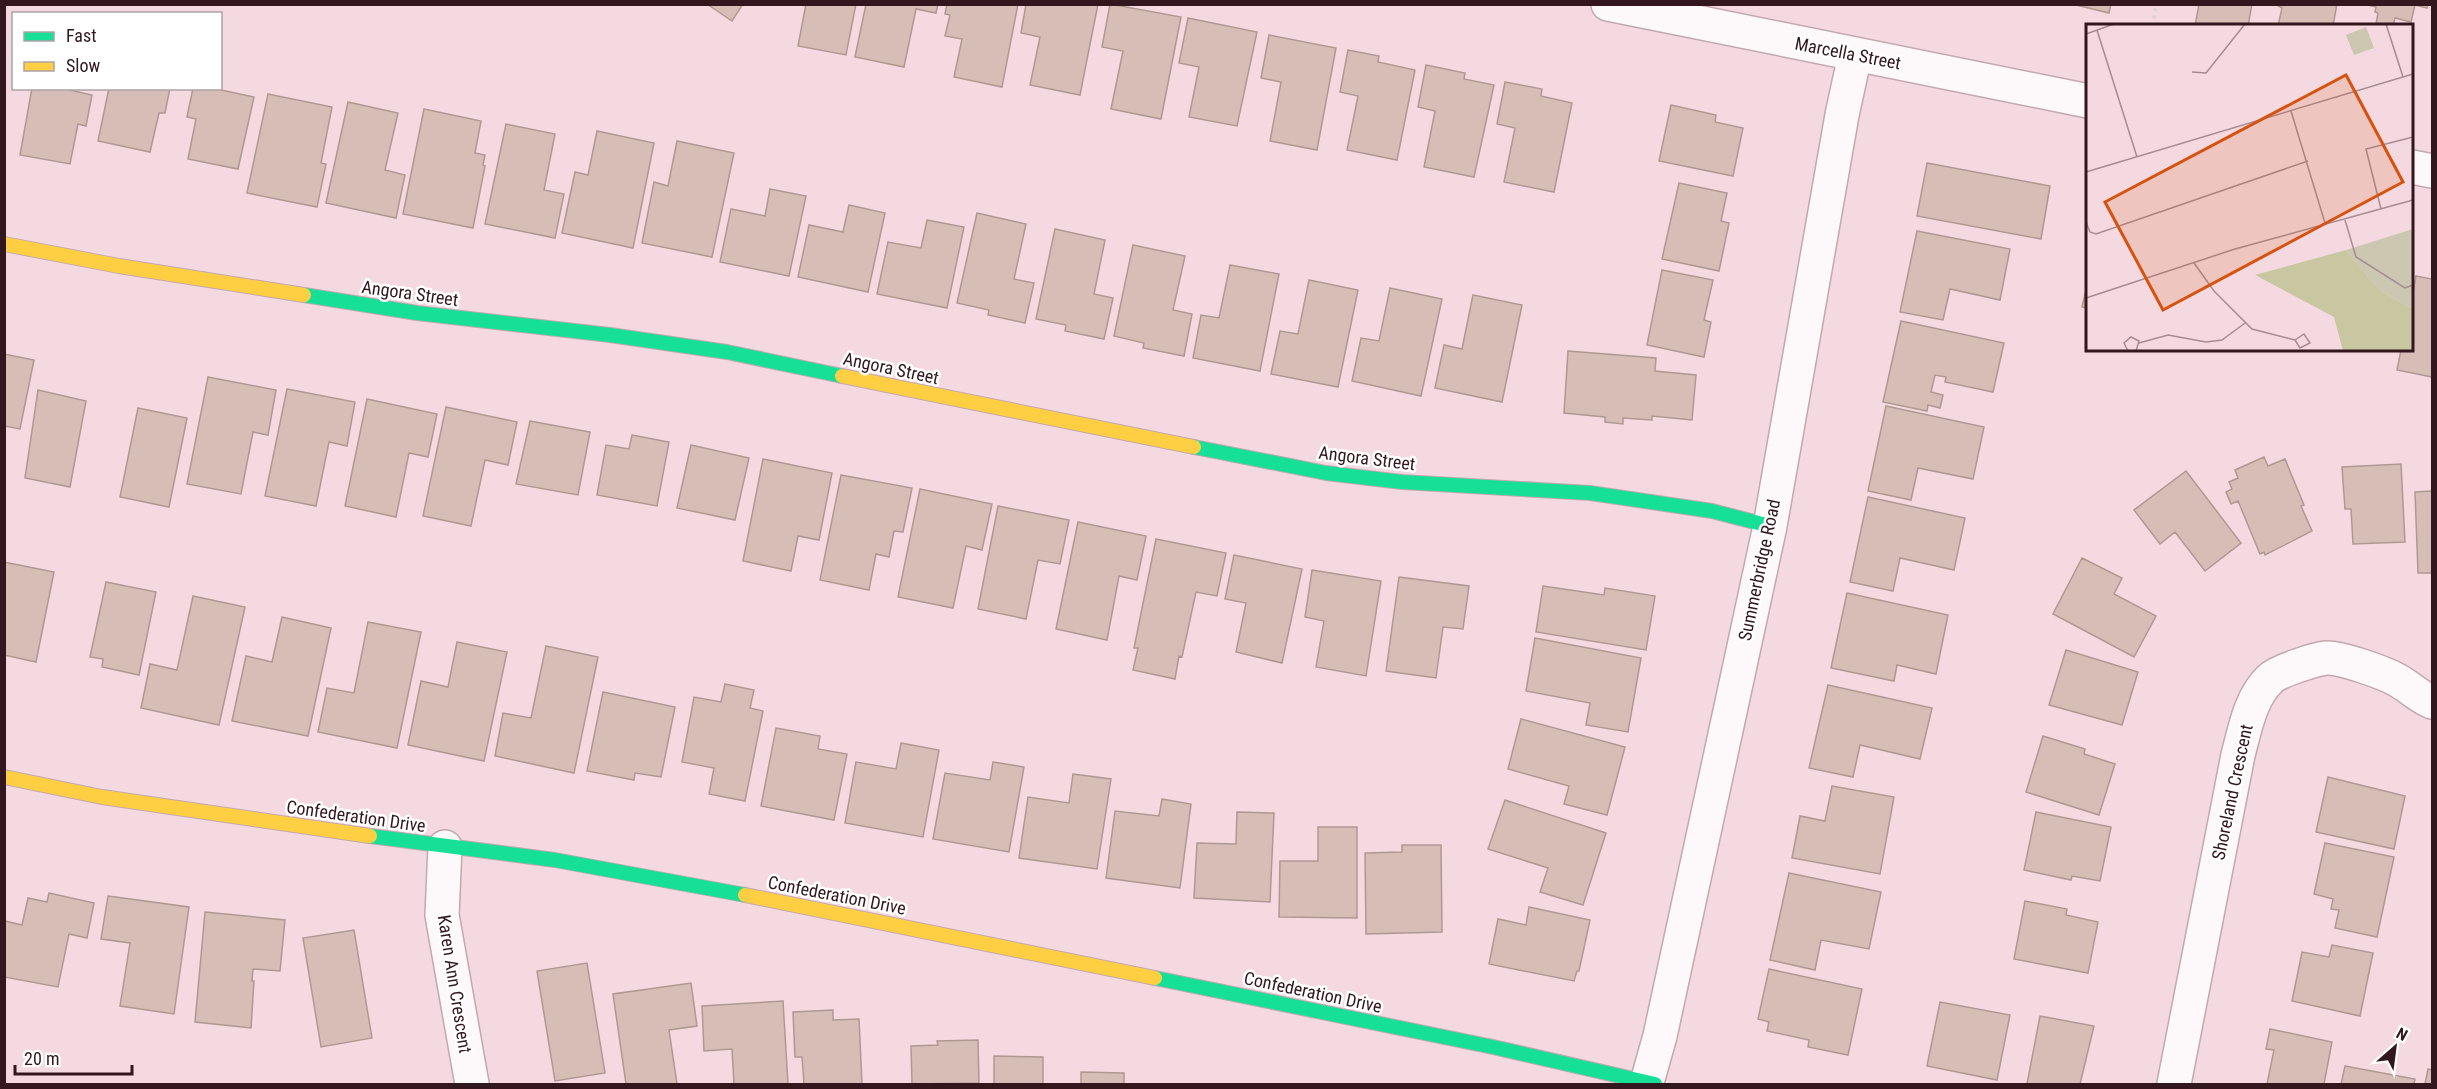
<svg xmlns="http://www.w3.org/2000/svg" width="2437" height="1089" font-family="'Roboto Condensed',sans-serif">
	<rect width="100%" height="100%" fill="#f4dae0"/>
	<path fill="#d6beb7" stroke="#ae9992" stroke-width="1.5" d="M707,4H743L732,21Z
		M806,4H856L846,55L798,46Z
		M866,4H938L936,13L916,9L904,67L855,57Z
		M947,4H1018L1002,87L954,77L962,39L945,36L950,15L945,14Z
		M1026,4H1098L1080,95L1030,85L1040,37L1021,33Z
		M1110,4L1181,17L1161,119L1111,109L1123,51L1102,47Z
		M2072,4H2111L2109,13Z
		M2199,4H2252L2248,26H2195Z
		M2275,4H2337L2333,26H2278L2282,8Z
		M2364,4H2428L2427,8L2415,5L2411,22L2395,18L2393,26L2376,24L2378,13L2375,12L2376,7Z
		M1188,18L1257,32L1237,126L1189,117L1199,67L1179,63Z
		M1269,35L1336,48L1317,150L1270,141L1281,82L1261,78Z
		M1348,50L1379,56L1378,62L1415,70L1397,160L1347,150L1358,96L1340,92Z
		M1426,65L1465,73L1464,79L1494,85L1474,177L1424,167L1435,111L1418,107Z
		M1505,82L1542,89L1541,96L1572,103L1554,192L1504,182L1515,128L1497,124Z
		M32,88H61L92,95L86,126L78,124L70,164L20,155Z
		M109,88H170L165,113H159L150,152L98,141Z
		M193,88H212L254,97L238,169L188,159L196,119L187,117Z
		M268,94L332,107L321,163L326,164L317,207L247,193Z
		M348,102L398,113L385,170L405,175L396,218L326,203Z
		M1671,105L1716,115L1715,122L1743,128L1733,176L1659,161Z
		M424,109L481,121L475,153L485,155L483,165L485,166L473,228L403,214Z
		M506,124L555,134L544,190L564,194L555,238L485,224Z
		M597,131L654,143L633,248L562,233L575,172L588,175Z
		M677,141L734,153L712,257L642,243L654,182L668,186Z
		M1927,163L2050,186L2041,239L1917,216Z
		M1679,183L1727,193L1721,221L1729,223L1719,271L1662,259Z
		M770,189L806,196L789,276L720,262L731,209L765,216Z
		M849,205L885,213L868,292L798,277L809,225L843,232Z
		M977,213L1026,224L1014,279L1034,283L1025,323L988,315L989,310L957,303Z
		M927,220L964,227L947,308L877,294L888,242L921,248Z
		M1055,229L1105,240L1094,294L1113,298L1104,339L1065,331L1066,325L1036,319Z
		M1917,231L2010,249L2000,300L1950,289L1943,320L1900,312Z
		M1133,245L1185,256L1173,310L1192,314L1184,356L1143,348L1144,343L1114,336Z
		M1230,265L1279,274L1260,371L1193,358L1201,315L1219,318Z
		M1662,270L1713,280L1704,320L1711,322L1704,357L1647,345Z
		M2416,276L2432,279V377L2397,370L2401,350H2412V298Z
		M1309,280L1358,290L1338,387L1271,374L1280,331L1298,334Z
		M2088,281V308L2082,307Z
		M1390,288L1442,299L1421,396L1352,381L1361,338L1379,341Z
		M1473,295L1522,305L1502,402L1435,388L1444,345L1462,349Z
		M1901,321L2004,343L1993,392L1945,382L1946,377L1935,375L1931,392L1943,395L1940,408L1928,405L1927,411L1883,402Z
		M1568,351L1656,358L1655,371L1696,375L1692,420L1652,416V420L1623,418V424L1605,422V417L1564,413Z
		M4,354L34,360L20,429L4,426Z
		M208,377L276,390L268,435L253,432L241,494L187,484Z
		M287,389L355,402L347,446L329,442L316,506L265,496Z
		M38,390L86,401L70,487L25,478Z
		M367,399L437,414L428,457L409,453L396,517L345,506Z
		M1886,406L1984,427L1973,479L1918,468L1911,500L1868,491Z
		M446,407L517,422L508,465L485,460L471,526L423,516Z
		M138,408L187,418L169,507L120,497Z
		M530,421L590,432L578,495L516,484Z
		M632,435L669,442L657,506L597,495L606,445L629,449Z
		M691,445L749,458L735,520L677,508Z
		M2264,457L2268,466L2285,459L2304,505L2301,506L2312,531L2265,555L2264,552L2260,554L2238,501L2231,504L2226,492L2232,489L2229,482L2238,478L2235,470Z
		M763,459L832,473L819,540L798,536L791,571L743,561Z
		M2401,464L2405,542L2353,544L2351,509H2345L2342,467Z
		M2186,471L2241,543L2205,571L2175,532L2160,544L2134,510Z
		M841,475L912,488L903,532L894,531L889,557L876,554L869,590L820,580Z
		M920,489L992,504L982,550L966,546L953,608L898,597Z
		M2432,491V573H2418L2415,492Z
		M1868,497L1965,518L1954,570L1900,558L1893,591L1850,582Z
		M998,506L1069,520L1060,564L1038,560L1026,619L978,609Z
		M1078,522L1146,536L1137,580L1119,576L1107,640L1056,629Z
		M1156,539L1226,553L1217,596L1196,592L1182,657L1179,656L1175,679L1133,670L1138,648H1134Z
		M1234,555L1302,569L1282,663L1236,652L1246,603L1225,599Z
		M2082,558L2122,578L2114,594L2156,616L2134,657L2053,614Z
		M4,562L54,572L36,662L4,655Z
		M1312,570L1381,581L1366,676L1316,667L1324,621L1305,617Z
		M1399,577L1469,586L1463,629L1443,627L1436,678L1386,671Z
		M106,582L156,592L139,675L102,667L103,659L90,657Z
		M1543,586L1604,595L1605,588L1655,596L1646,650L1536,632Z
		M1847,593L1948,615L1936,674L1897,665L1894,681L1831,668Z
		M193,596L245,607L219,725L141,708L150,664L177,670Z
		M282,617L331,628L308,736L232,721L246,656L272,662Z
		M368,622L421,632L397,748L318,732L327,688L354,693Z
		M1535,638L1641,658L1628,732L1586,725L1590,703L1526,691Z
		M457,642L507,652L484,761L408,745L421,681L448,687Z
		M546,646L598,657L574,773L495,756L503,713L531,718Z
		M2066,650L2138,672L2122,725L2049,705Z
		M725,684L754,690L750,708L763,711L745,801L709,794L714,768L682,762L694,697L721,702Z
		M1828,685L1932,708L1920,759L1860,745L1853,777L1809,768Z
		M603,692L675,707L661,777L635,773L634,780L587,771Z
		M1521,719L1625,747L1607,815L1564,804L1569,786L1508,769Z
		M776,728L820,736L818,749L847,754L834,820L761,806Z
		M2043,736L2085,749L2084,754L2115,764L2099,815L2026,792Z
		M901,743L939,750L923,837L845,823L856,762L896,769Z
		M993,762L1024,767L1009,852L933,839L945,773L990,780Z
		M1073,774L1111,779L1097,869L1019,858L1028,797L1069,803Z
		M2328,777L2405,796L2394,849L2316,832Z
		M1832,786L1894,797L1880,874L1792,858L1800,816L1825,821Z
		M1162,799L1191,804L1180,888L1106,878L1115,811L1159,816Z
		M1505,800L1606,833L1583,905L1540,892L1548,868L1488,849Z
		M1237,812L1274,813L1270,902L1194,898L1197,843L1236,844Z
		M2036,812L2111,827L2100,881L2072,876L2071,880L2024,870Z
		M1318,827H1357V918L1279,917L1280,861H1318Z
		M2325,843L2394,857L2377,937L2335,928L2339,910L2331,909L2333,899L2314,894Z
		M1402,845H1441L1442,932L1366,934L1365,853L1402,852Z
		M1789,873L1881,892L1869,949L1821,940L1815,970L1770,960Z
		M49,893L94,903L87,938L69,934L58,987L4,977L5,921L22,925L28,898L47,902Z
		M108,896L189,907L174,1014L120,1006L130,943L101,939Z
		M2025,901L2067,909L2066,915L2098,922L2088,973L2014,959Z
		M1529,907L1590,920L1579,971H1577L1574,981L1489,964L1498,919L1526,925Z
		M205,912L285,920L280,971L253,969L252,981H254L251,1028L195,1022Z
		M354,930L372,1038L321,1047L303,938Z
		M2332,945L2373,953L2360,1016L2292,1001L2302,952L2329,957Z
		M587,963L605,1073L555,1081L537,971Z
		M1769,969L1862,989L1848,1055L1808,1047L1809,1040L1767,1031L1769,1022L1758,1019Z
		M691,983L697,1026L669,1030L677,1084H626L613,994Z
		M783,1001L788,1084H734L732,1049L704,1051L702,1006Z
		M1940,1002L2010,1015L1997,1080L1927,1066Z
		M833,1010V1020L859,1019L862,1084H804L802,1057H795L793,1012Z
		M2040,1016L2094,1026L2080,1084H2027Z
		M2270,1029L2332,1042L2324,1084H2267L2274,1050L2266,1049Z
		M978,1040L979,1083L912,1084L911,1046L938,1045L937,1041Z
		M994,1056L1043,1057V1084H994Z
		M2345,1066L2415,1079L2414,1084H2341Z
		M2428,1069L2432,1070V1084H2425Z
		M1081,1072L1124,1073V1084H1081Z"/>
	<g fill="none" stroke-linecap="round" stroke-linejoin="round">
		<defs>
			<path id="street" d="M1608,4L2088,101
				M2412,167L2432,171
				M445,847L442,915L472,1084
				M1647,1082L1660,1036L1770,526L1842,115L1855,55
				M2174,1084L2238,755C2245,729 2250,698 2270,679C2278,671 2316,659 2326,658C2340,657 2385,673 2397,680C2410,687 2419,697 2432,702"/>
			<path id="fast" d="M304,295L417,313L610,335L727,352L842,376
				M1194,447L1326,473L1402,482L1590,493L1712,511L1770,526
				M370,836L555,860L745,895
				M1155,978L1493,1047L1655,1084"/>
			<path id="slow" d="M4,244L119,266L304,295
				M842,376L1194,447
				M4,777L102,797L370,836
				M745,895L1155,978"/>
		</defs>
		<use href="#street" stroke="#c2a8af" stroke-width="36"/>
		<use href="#fast" stroke="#c2a8af" stroke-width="16"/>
		<use href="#slow" stroke="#c2a8af" stroke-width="16"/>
		<path stroke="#dcd3d6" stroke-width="4" stroke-dasharray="3 4.5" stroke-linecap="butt" d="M2153,26L2156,4"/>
		<use href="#street" stroke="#fdf9fa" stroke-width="33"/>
		<use href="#fast" stroke="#16e098" stroke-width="14"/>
		<use href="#slow" stroke="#ffcf43" stroke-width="14"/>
	</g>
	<g text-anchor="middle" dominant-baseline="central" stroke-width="5" stroke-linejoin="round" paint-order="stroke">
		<g font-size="18" fill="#32171f" stroke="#fff">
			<text transform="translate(1848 53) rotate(11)">Marcella Street</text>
			<text transform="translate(410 293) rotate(8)">Angora Street</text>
			<text transform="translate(891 368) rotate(12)">Angora Street</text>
			<text transform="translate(1367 458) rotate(7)">Angora Street</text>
			<text transform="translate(1759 570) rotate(-78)">Summerbridge Road</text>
			<text transform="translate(2232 792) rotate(-78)">Shoreland Crescent</text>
			<text transform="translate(356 816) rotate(8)">Confederation Drive</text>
			<text transform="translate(837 895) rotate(11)">Confederation Drive</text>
			<text transform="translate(455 984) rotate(81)">Karen Ann Crescent</text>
			<text transform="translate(1313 992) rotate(12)">Confederation Drive</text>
		</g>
	</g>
	<g transform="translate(2086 24)">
		<rect width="327" height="327" fill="#f4dae0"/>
		<path d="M280,3L288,24L268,31L260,11ZM327,205V285L293,266L260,226Z" fill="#cbc7b1"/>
		<path d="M260,226L293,266L327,285V327H257L248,293L169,251Z" fill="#c8c7a2"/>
		<path fill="none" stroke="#a68c93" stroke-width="1.5" d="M300,0L317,53M11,6L51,133M0,10L28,0M106,48L120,49L159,0M205,87L239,199M0,148L327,50M295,185L280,125L327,113M259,196L270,233L319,264L327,261M0,198L4,208L10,210L222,137M108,239L128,267L166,305L209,316L214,324L224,319L218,310L209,316M0,274L149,225L327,176M53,319L82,311L120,318L136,316L159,299M42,327L38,319L45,313L53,317L50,327"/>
		<path fill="#d6520e" fill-opacity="0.15" stroke="#d6520e" stroke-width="3" d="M260,51L317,158L77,286L19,178Z"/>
		<rect width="327" height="327" fill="none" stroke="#32171f" stroke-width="3"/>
	</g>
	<rect width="2437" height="1089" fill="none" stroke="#32171f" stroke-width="12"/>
	<rect x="12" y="12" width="210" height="78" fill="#ffffff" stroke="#ada2a5" stroke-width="1.5"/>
	<rect x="24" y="32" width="30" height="9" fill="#16e098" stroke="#ada2a5" stroke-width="1.5"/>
	<text x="66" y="42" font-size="18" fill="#32171f">Fast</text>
	<rect x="24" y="62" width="30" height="9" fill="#ffcf43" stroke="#ada2a5" stroke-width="1.5"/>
	<text x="66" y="72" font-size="18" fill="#32171f">Slow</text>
	<g transform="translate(2395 1047) rotate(28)" stroke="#ffffff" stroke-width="4.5" paint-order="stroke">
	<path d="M0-4.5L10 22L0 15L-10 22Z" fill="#32171f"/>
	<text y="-9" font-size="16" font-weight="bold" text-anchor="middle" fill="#32171f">N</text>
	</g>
	<path d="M15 1065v9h117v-9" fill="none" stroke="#32171f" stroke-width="3"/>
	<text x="24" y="1065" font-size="18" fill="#32171f" stroke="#ffffff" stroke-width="4.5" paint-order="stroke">20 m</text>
</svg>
